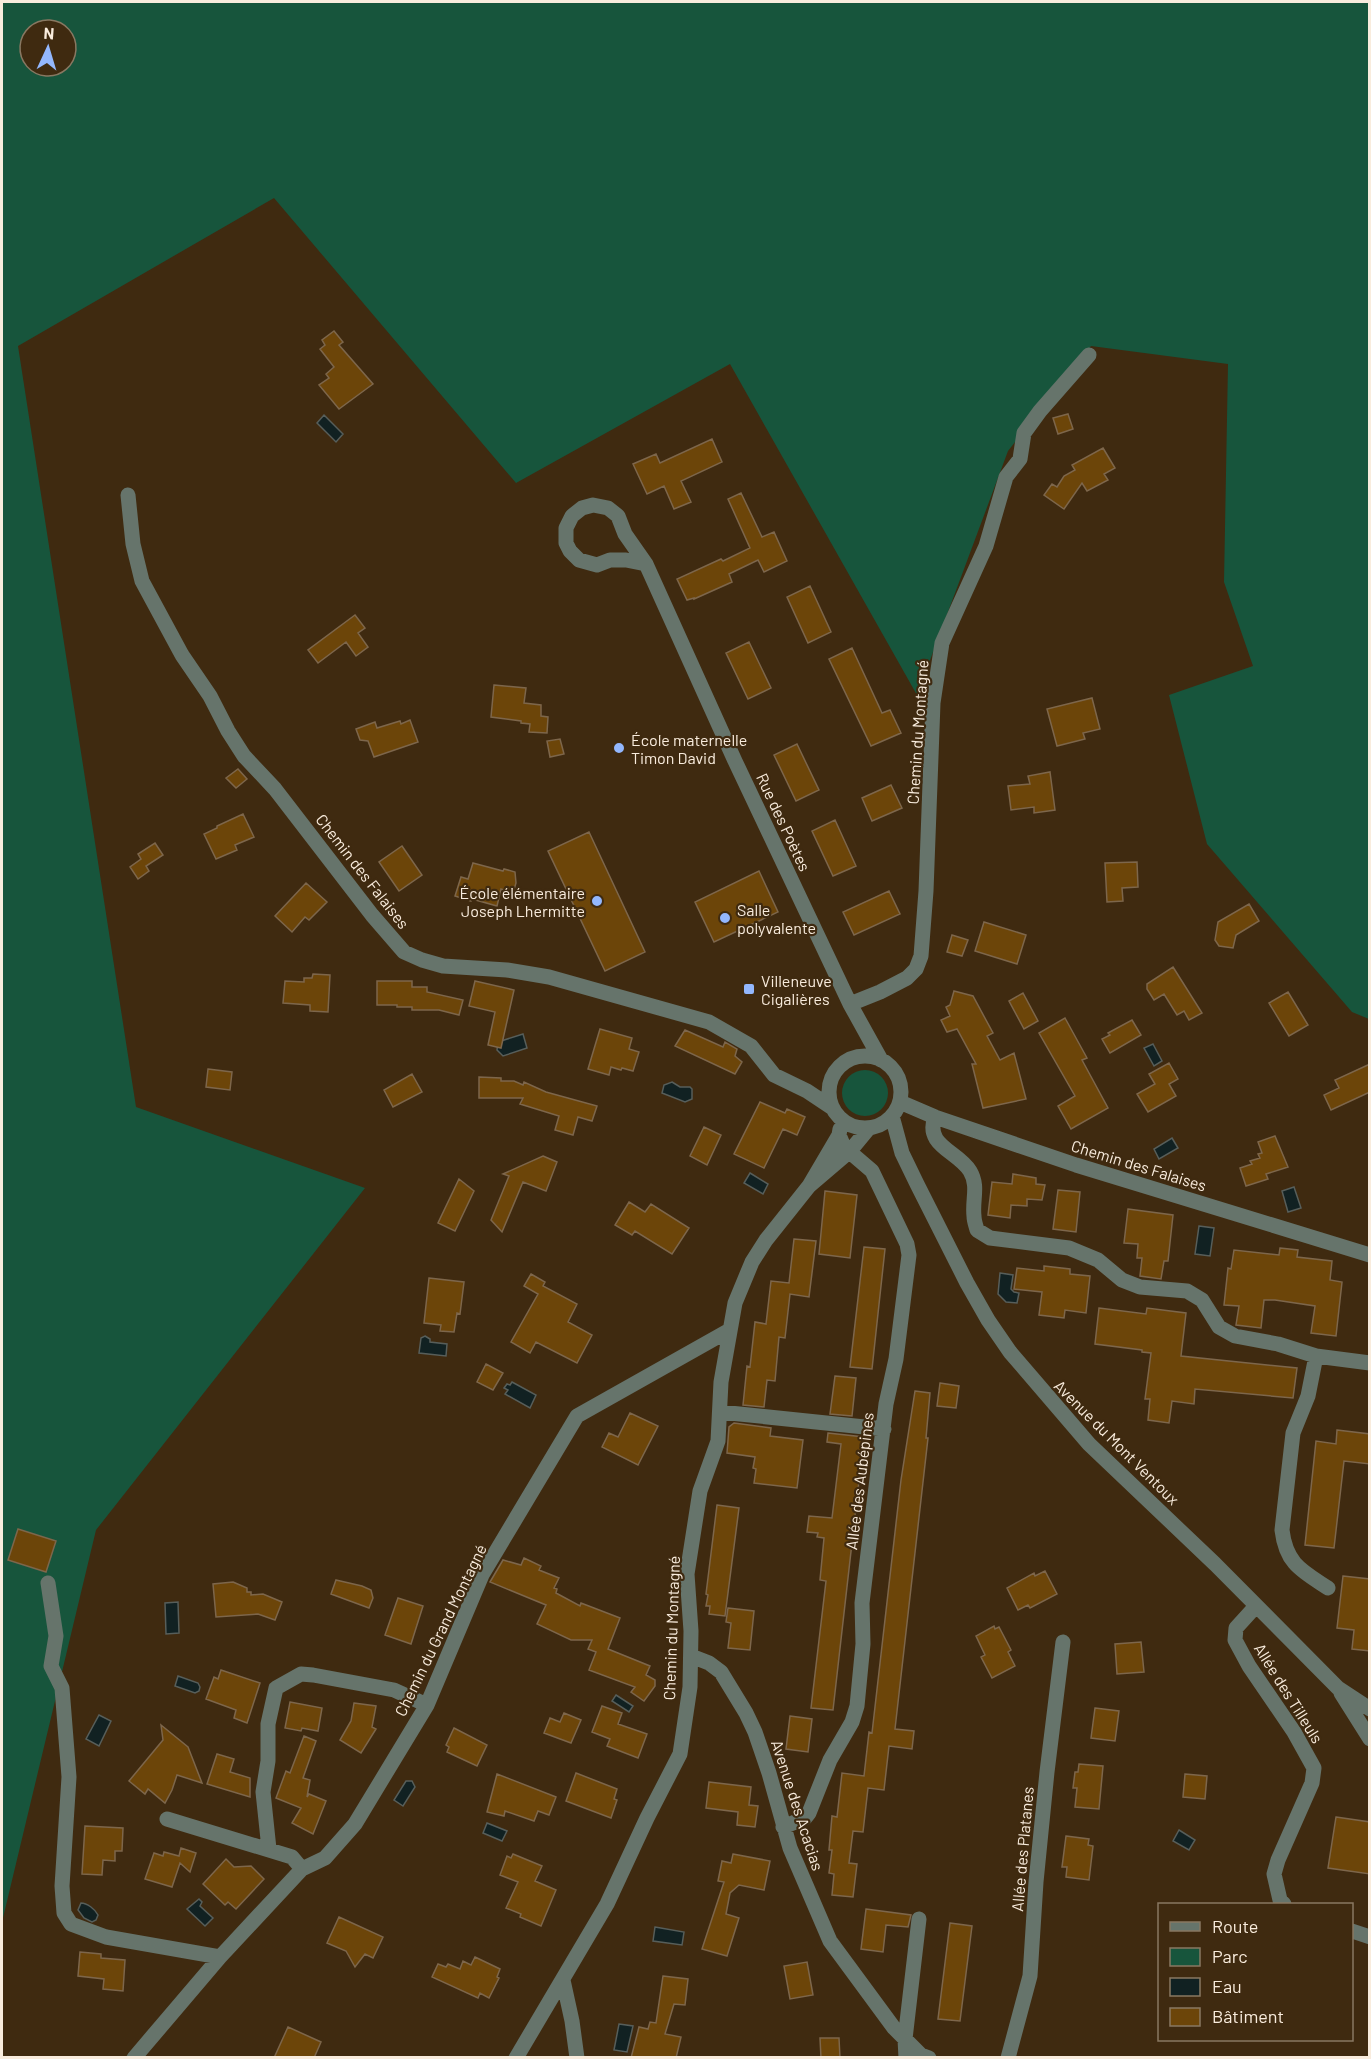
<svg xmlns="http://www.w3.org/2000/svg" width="1371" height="2059" font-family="Barlow,sans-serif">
	<rect width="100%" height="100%" fill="#3f2a10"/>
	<path fill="#17553c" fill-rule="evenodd" d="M2,2H1369V1019L1352,1012L1207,844L1169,695L1253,666L1224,582L1228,364L1091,346L1008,451L917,695L730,364L516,483L274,198L18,346L136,1107L365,1188L96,1530L2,1922ZM30,30H66V66H30Z
		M842 1093a23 23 0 1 1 46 0a23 23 0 1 1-46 0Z"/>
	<path fill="#112122" stroke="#575e5a" stroke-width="1.5" d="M324,415L343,434L336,442L317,423Z
		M523,1034L527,1048L503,1056L497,1050L498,1042Z
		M1153,1044L1162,1061L1154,1066L1144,1048Z
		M672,1082L680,1087H690L692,1089V1099L685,1102L662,1093L664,1085Z
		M1172,1138L1178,1148L1159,1159L1154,1149Z
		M750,1173L768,1184L763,1194L744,1183Z
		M1294,1187L1301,1208L1288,1212L1282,1191Z
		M1199,1226L1214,1228L1210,1256L1195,1254Z
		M1000,1273L1013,1275L1011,1289L1014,1292L1019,1293L1017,1303L1006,1302L998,1294Z
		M425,1336L430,1339V1342L447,1344L446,1356L419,1353L421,1338Z
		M512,1382L536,1395L530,1408L505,1394L508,1390L504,1388L507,1384L510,1385Z
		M178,1602L179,1633L166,1634L165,1603Z
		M178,1676L198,1683L200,1687L199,1691L195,1693L175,1686Z
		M616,1695L633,1706L629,1712L612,1701Z
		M99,1715L111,1721L99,1746L86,1739Z
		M406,1781H412L415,1787L403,1806L394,1800Z
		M487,1823L507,1831L502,1841L483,1833Z
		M1179,1830L1195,1840L1189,1850L1173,1841Z
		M199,1899L202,1902L200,1906L213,1918L205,1926L187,1909Z
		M81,1903C87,1903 95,1909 98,1915L96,1920L92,1922L84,1918L78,1910Z
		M655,1927L684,1932L682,1945L653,1941Z
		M619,2024L633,2026L627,2052L614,2050Z"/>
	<path fill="#6c4509" stroke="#7d664b" stroke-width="1.5" d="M334,331L343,342L339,345L373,384L339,409L319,385L329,378L326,374L334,367L320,349L325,345L322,340Z
		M1068,414L1073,429L1058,434L1053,418Z
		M712,439L722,462L681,481L691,502L674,509L664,486L647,494L633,464L656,454L660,463Z
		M1103,448L1115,468L1104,474L1108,480L1087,491L1082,483L1064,509L1044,495L1052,484L1057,487L1064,476L1075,470L1072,465Z
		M741,493L762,537L774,532L787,561L764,572L758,560L729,574L732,582L694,599V598L687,600L677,579L721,559L723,561L750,548L728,499Z
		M810,586L831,632L808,643L787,597Z
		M355,615L365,628L358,633L368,647L356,656L346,642L318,663L308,650Z
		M749,642L771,688L748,699L726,653Z
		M852,648L882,713L890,710L901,733L871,746L829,659Z
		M494,685L526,688L524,703L541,705V716L548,717L547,733L529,732L530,724L521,723V721L491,717Z
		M1092,698L1100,729L1083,733L1085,739L1057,746L1047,709Z
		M410,720L418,742L374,757L368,741L360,740L356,729L375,722L377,728L400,721L401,724Z
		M560,739L564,754L550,757L547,741Z
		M797,744L819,790L796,801L774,755Z
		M238,769L247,779L236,788L226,778Z
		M1050,772L1055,810L1034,813V807L1011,810L1008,786L1030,784L1028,776Z
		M891,785L902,808L872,821L862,798Z
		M243,814L254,837L235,845L237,850L216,859L204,834L217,828V826Z
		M835,820L856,866L833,876L812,831Z
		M589,832L645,952L605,971L548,851Z
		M155,843L163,855L146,866L149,871L138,879L130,867L141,859L138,854Z
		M402,846L422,875L399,891L379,862Z
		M1137,862L1138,887L1122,888L1123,901L1107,902L1105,863Z
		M473,863L503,871L504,869L515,872L516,883L513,893L501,889L497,906L472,899L471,901L455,896L461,877L468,879Z
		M759,871L778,912L714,942L695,902Z
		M306,883L327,902L309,920L305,917L292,932L275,916Z
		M889,891L900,914L854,935L843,912Z
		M1249,904L1259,921L1236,935L1233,948L1219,946L1215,940L1218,922Z
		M984,922L1026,935L1017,964L975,951Z
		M952,935L968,940L962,956L947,952Z
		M1173,967L1202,1013L1189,1020L1184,1011L1177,1015L1164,994L1154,1000L1147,989V984Z
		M313,974L330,975L328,1012L310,1011V1005L283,1003L285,981L304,982V978H312Z
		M377,981H412V987H427V992L463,1000L459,1015L439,1010H412V1007H397V1005H377Z
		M475,981L514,990L501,1048L488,1045L495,1012L469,1006Z
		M954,991L973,996L993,1033L987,1036L1000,1060L1014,1053L1026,1099L983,1108L972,1064H976L957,1029L947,1032L941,1020L950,1016L946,1007L950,1005Z
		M1288,992L1308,1025L1289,1036L1269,1003Z
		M1023,993L1038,1021L1024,1029L1009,1001Z
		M1065,1018L1087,1058L1082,1060L1108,1108L1071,1129L1058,1106L1075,1096L1039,1033Z
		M1132,1020L1141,1035L1110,1053L1102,1039L1110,1035L1108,1033Z
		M600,1029L632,1038L629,1049L639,1052L633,1071L622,1068L621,1070L611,1067L609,1075L588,1069Z
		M685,1030L723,1047L725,1042L737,1049L735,1056L742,1062L735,1074L675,1046Z
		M1169,1063L1178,1079L1169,1084L1176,1096L1148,1112L1137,1094L1155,1084L1149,1074Z
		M1370,1064V1092L1331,1110L1324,1095L1339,1088L1335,1080Z
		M208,1069L232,1072L230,1090L206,1087Z
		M412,1074L422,1092L393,1107L384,1090Z
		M479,1077L501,1078V1081H514L523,1085L524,1082L546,1092L597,1106L592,1121L578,1117L573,1135L555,1130L559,1116L520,1104L523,1098H479Z
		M760,1102L785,1113L787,1109L805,1117L797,1135L783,1129L764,1168L734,1154Z
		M704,1127L721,1135L707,1165L690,1156Z
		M1275,1136L1288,1167L1266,1174L1268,1179L1246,1186L1240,1168L1252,1164L1250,1161L1260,1158L1258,1154L1262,1153L1258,1142Z
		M543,1156L557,1162L546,1191L523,1182L502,1232L491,1220L509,1176L503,1174Z
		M1013,1174L1036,1178V1184L1045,1185L1042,1200L1027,1199V1206L1011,1205L1010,1218L988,1215L992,1182L1012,1184Z
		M459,1179L474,1191L455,1231L438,1223Z
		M1058,1190L1080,1192L1076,1232L1053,1229Z
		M825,1191L857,1195L850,1258L819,1254Z
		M629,1202L645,1212L651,1204L689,1228L672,1254L635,1231L632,1235L615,1225Z
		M1128,1209L1173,1215L1168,1261H1164L1161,1279L1140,1276L1142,1258H1137L1138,1244L1124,1243Z
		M794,1239L816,1241L809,1297L790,1294L785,1338L779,1337L775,1381L767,1380L764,1407L743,1405L747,1366L750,1367L755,1322L766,1324L771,1281L789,1283Z
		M864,1247L885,1249L872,1369L850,1367Z
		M1280,1248L1298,1250L1297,1257L1332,1261L1330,1280L1342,1282L1336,1336L1311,1333L1315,1306L1275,1300H1264L1261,1328L1236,1325L1239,1306L1224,1305L1228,1268L1231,1269L1234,1250L1279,1255Z
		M1044,1266L1070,1269V1274L1090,1276L1086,1313L1065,1310L1064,1318L1039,1315L1042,1292L1014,1289L1017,1268L1044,1271Z
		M531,1274L545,1282L543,1286L577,1304L568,1322L592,1335L577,1363L536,1342L530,1353L511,1342L538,1294L524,1286Z
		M429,1278L464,1282L460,1314L457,1313L454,1332L440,1331L441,1325L424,1323Z
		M1099,1308L1146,1314L1147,1308L1186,1313L1181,1356L1297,1368L1293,1398L1195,1389L1194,1404L1172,1401L1169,1423L1148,1420L1150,1399H1145L1151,1353L1142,1352V1350L1095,1344Z
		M486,1364L503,1373L493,1390L477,1382Z
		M835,1376L856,1378L852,1416L830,1414Z
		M940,1383L959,1386L956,1408L937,1406Z
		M915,1391L930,1393L926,1438H928L895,1729L914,1731L912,1749L889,1746L884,1790L868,1788L863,1832L853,1831L849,1863L857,1864L853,1897L832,1895L834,1874L829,1873L832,1850H829L832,1816L837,1817L842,1773L864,1776L869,1732L872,1733L901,1480Z
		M630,1413L658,1426L638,1465L602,1447L609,1433L618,1437Z
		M734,1423L771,1428L770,1436L803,1440L797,1488L754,1483L756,1469L753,1468L755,1457L727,1453L729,1427Z
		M1337,1430L1370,1434V1464L1344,1461L1334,1548L1305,1545L1316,1441L1336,1444Z
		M828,1433L864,1437L833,1710L811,1708L826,1581L820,1580L824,1538L817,1537L818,1533L807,1532L809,1516L832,1518L841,1444L827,1442Z
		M717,1505L739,1508L725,1616L709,1614L710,1606H706L708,1595L706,1594Z
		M18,1529L56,1541L46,1572L8,1560Z
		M524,1558L541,1566L539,1570L559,1578L554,1588L557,1589L556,1593L580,1606L581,1603L620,1618L608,1649L650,1666L646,1675L655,1680V1686L644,1701L631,1692L635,1687L589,1670L596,1652L588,1649L592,1640H571L537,1624L546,1605L490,1582L503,1560L521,1565Z
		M1045,1571L1057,1594L1030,1608L1028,1605L1018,1610L1007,1588L1034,1573L1035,1576Z
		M1343,1576L1370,1579V1651L1352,1649L1354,1630L1337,1628Z
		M336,1580L362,1586L371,1590L373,1598L369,1608L331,1594Z
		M233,1582L247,1588V1592H251V1595L263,1594L282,1602L275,1620L258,1614L216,1617L213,1584Z
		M398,1598L423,1606L411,1644L385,1635Z
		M728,1608L754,1611L750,1650L728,1648L731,1623L726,1622Z
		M994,1626L995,1629L999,1627L1011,1650L1008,1652L1015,1666L992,1678L981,1657L985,1655L976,1636Z
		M1141,1642L1144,1672L1117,1674L1115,1644Z
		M221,1670L260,1683L247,1723L234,1718L236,1710L206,1699L214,1677L218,1679Z
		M290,1702L322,1708L318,1731L302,1728L301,1731L285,1728Z
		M354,1703L376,1706L372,1727L376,1729L361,1753L340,1740L351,1721Z
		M602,1706L622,1713L618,1724L647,1734L638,1758L607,1746L610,1739L592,1732Z
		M1095,1708L1119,1711L1115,1741L1091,1738Z
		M564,1713L581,1720L571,1743L544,1733L550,1718L560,1722Z
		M790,1716L812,1719L808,1752L786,1749Z
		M161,1725L188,1747L202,1783L177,1775L172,1790L165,1803L148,1789L145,1794L129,1781L163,1740Z
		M454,1728L487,1745L477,1766L447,1752L449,1747L446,1745Z
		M304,1736L316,1741L303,1778L310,1780L307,1797L309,1794L326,1801L313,1834L292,1823L301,1808L276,1798L286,1771L290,1773Z
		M217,1754L234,1759L230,1772L250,1778V1797L207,1784Z
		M1079,1764L1103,1766L1099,1809L1075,1807L1077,1788H1073L1075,1772H1078Z
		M576,1773L617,1789L614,1799L617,1800L611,1818L566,1801Z
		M497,1774L556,1797L549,1815L538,1811L534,1821L505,1811L504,1816L487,1812Z
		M1185,1774L1207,1776L1205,1799L1183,1797Z
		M709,1782L751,1787L749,1805L758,1806L755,1827L737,1825L738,1812L706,1808Z
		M1336,1817L1370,1822V1874L1328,1868Z
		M85,1826L123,1828L122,1851H115V1861L103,1860L102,1875L82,1874Z
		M1066,1836L1089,1839L1088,1845L1093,1846L1089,1880L1066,1877L1067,1867H1062Z
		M181,1848L196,1853L190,1872L180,1863L172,1887L145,1879L154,1853L163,1856L164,1852L179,1856Z
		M513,1854L542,1866L535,1881L556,1890L541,1926L520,1917L521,1914L506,1908L518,1882L500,1875L507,1856L511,1858Z
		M733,1854L770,1861L764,1890L739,1885L730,1893L726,1914L739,1918L727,1956L702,1949L724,1882L718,1881L722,1861L731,1863Z
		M226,1859L234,1867L251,1866L264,1879L236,1909L228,1902L225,1905L203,1884Z
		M866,1909L911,1915L908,1927L886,1925L883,1952L861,1949Z
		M339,1917L383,1937L373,1958L365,1954L355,1967L346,1951L327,1943Z
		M950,1923L972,1926L960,2021L938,2019Z
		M80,1952L101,1954V1958L125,1960L123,1991L103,1989L104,1979L78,1976Z
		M475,1957L500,1969L497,1977L499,1978L489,1998L480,1993L478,1998L432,1977L438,1964L446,1967L448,1964L460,1969L463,1961L471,1965Z
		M807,1962L813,1995L790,1999L784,1966Z
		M663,1976L688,1979L685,2005L674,2004L665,2034L681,2037L676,2058H631L639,2027L648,2029L650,2022L656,2023Z
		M288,2027L321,2042L314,2058H274Z
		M820,2038H839L840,2058H821Z"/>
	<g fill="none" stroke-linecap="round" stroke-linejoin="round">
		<path stroke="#66746b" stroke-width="15" d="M128,495L133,544L142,581L182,655L210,696L228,731L244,756L275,789L372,915L404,952L422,960L443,966L507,970L549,977L709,1022L751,1046L774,1075L807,1091L831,1107
			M646,564L626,560H610L597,565L579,560L570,551L566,543V528L572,516L582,508L593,505L608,508L618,516L625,534L646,564L735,761L850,1004L881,1060
			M850,1004L880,992L907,978L916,969L921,956L926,891L933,703L942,643L986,546L1006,477L1020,459L1024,433L1040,411L1089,355
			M829 1092a36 36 0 1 1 72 0a36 36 0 1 1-72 0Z
			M900,1102L935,1117L1076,1165L1370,1255
			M892,1116L902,1153L917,1184L967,1283L988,1320L1010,1352L1089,1444L1215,1564L1338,1688L1370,1709
			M935,1117C924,1146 958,1151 970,1171C979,1186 972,1200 974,1216C974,1221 976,1226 977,1230L990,1238L1069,1248L1098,1260L1122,1280L1140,1287L1187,1291L1202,1300L1219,1327L1235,1336L1278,1344L1316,1356L1370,1363
			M840,1129L839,1135L809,1186L850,1151L869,1128
			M1316,1356L1308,1396L1293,1433L1282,1530C1286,1564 1302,1571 1328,1588
			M720,1412L884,1429
			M48,1583L56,1636L51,1666L62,1688L69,1777L62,1886L64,1913L71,1924L106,1937L220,1957
			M1256,1606L1236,1628L1235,1640L1249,1666L1294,1732L1314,1768L1312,1783L1278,1860L1274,1874L1280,1900L1284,1904
			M691,1656L709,1663L721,1672L746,1713L755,1732L769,1773L790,1848L830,1941L894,2028L921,2055L929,2058
			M1341,1693L1370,1739
			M167,1819L292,1857L302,1869
			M783,1827L805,1818L809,1813L830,1760L852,1722L857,1706L863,1644L862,1603L886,1404L896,1359L909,1255L907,1244L872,1171L844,1147L839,1135
			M269,1849L263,1792L268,1761V1724L276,1688L301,1674L313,1675L394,1690L427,1705
			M1352,1931L1370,1937
			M563,1980L572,2021L577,2058
			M134,2058L220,1957L302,1869L325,1858L355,1824L427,1705L482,1575L577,1416L728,1331
			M516,2058L607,1904L647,1818L680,1754L690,1687L691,1631L687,1574L700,1491L718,1441L721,1382L735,1303L752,1262L766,1240L809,1186
			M906,2058L905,2039L919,1919
			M1008,2058L1030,1976L1036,1882L1047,1772L1063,1642"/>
	</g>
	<g fill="#93b7fd" stroke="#3f2a10" stroke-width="2">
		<circle cx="619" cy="748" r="6"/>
		<circle cx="597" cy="901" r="6"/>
		<circle cx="725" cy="918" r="6"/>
		<rect x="743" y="983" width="12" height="12" rx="3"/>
	</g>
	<g text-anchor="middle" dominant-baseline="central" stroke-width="4.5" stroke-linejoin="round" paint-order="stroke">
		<g font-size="16" fill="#f9ecdd" stroke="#3f2a10">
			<text transform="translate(917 732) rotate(-86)">Chemin du Montagné</text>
			<text transform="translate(784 822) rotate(65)">Rue des Poètes</text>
			<text transform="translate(363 871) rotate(52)">Chemin des Falaises</text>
			<text transform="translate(1139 1165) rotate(17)">Chemin des Falaises</text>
			<text transform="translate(1117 1442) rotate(45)">Avenue du Mont Ventoux</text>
			<text transform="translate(859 1481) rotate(-83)">Allée des Aubépines</text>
			<text transform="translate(671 1628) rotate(-88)">Chemin du Montagné</text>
			<text transform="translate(440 1630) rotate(-64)">Chemin du Grand Montagné</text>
			<text transform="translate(1289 1693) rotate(58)">Allée des Tilleuls</text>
			<text transform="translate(798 1805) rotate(72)">Avenue des Acacias</text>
			<text transform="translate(1022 1849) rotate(-85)">Allée des Platanes</text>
		</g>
		<g font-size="16" fill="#f9ecdd" stroke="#3f2a10" text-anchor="start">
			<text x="631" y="739">École maternelle<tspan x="631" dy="18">Timon David</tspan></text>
			<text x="585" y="892" text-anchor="end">École élémentaire<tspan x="585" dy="18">Joseph Lhermitte</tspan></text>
			<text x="737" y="909">Salle<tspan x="737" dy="18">polyvalente</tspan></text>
			<text x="761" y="980">Villeneuve<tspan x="761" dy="18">Cigalières</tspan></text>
		</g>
	</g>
	<rect width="1371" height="2059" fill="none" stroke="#f9ecdd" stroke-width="6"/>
	<rect x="1158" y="1903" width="195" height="138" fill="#3f2a10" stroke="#897862" stroke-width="1.5"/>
	<rect x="1170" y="1922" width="30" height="9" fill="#66746b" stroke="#897862" stroke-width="1.5"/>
	<text x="1212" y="1933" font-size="18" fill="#f9ecdd">Route</text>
	<rect x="1170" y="1948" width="30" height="18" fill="#17553c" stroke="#897862" stroke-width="1.5"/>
	<text x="1212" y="1963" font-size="18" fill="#f9ecdd">Parc</text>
	<rect x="1170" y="1978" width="30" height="18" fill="#112122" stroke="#897862" stroke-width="1.5"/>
	<text x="1212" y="1993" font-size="18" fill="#f9ecdd">Eau</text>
	<rect x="1170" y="2008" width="30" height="18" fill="#6c4509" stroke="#897862" stroke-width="1.5"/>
	<text x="1212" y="2023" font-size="18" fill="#f9ecdd">Bâtiment</text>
	<g transform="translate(48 48) rotate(4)"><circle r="28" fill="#3f2a10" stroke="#897862" stroke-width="1.5"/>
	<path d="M0-4.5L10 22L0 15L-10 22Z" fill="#93b7fd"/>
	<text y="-9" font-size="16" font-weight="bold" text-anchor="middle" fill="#f9ecdd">N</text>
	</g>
</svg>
